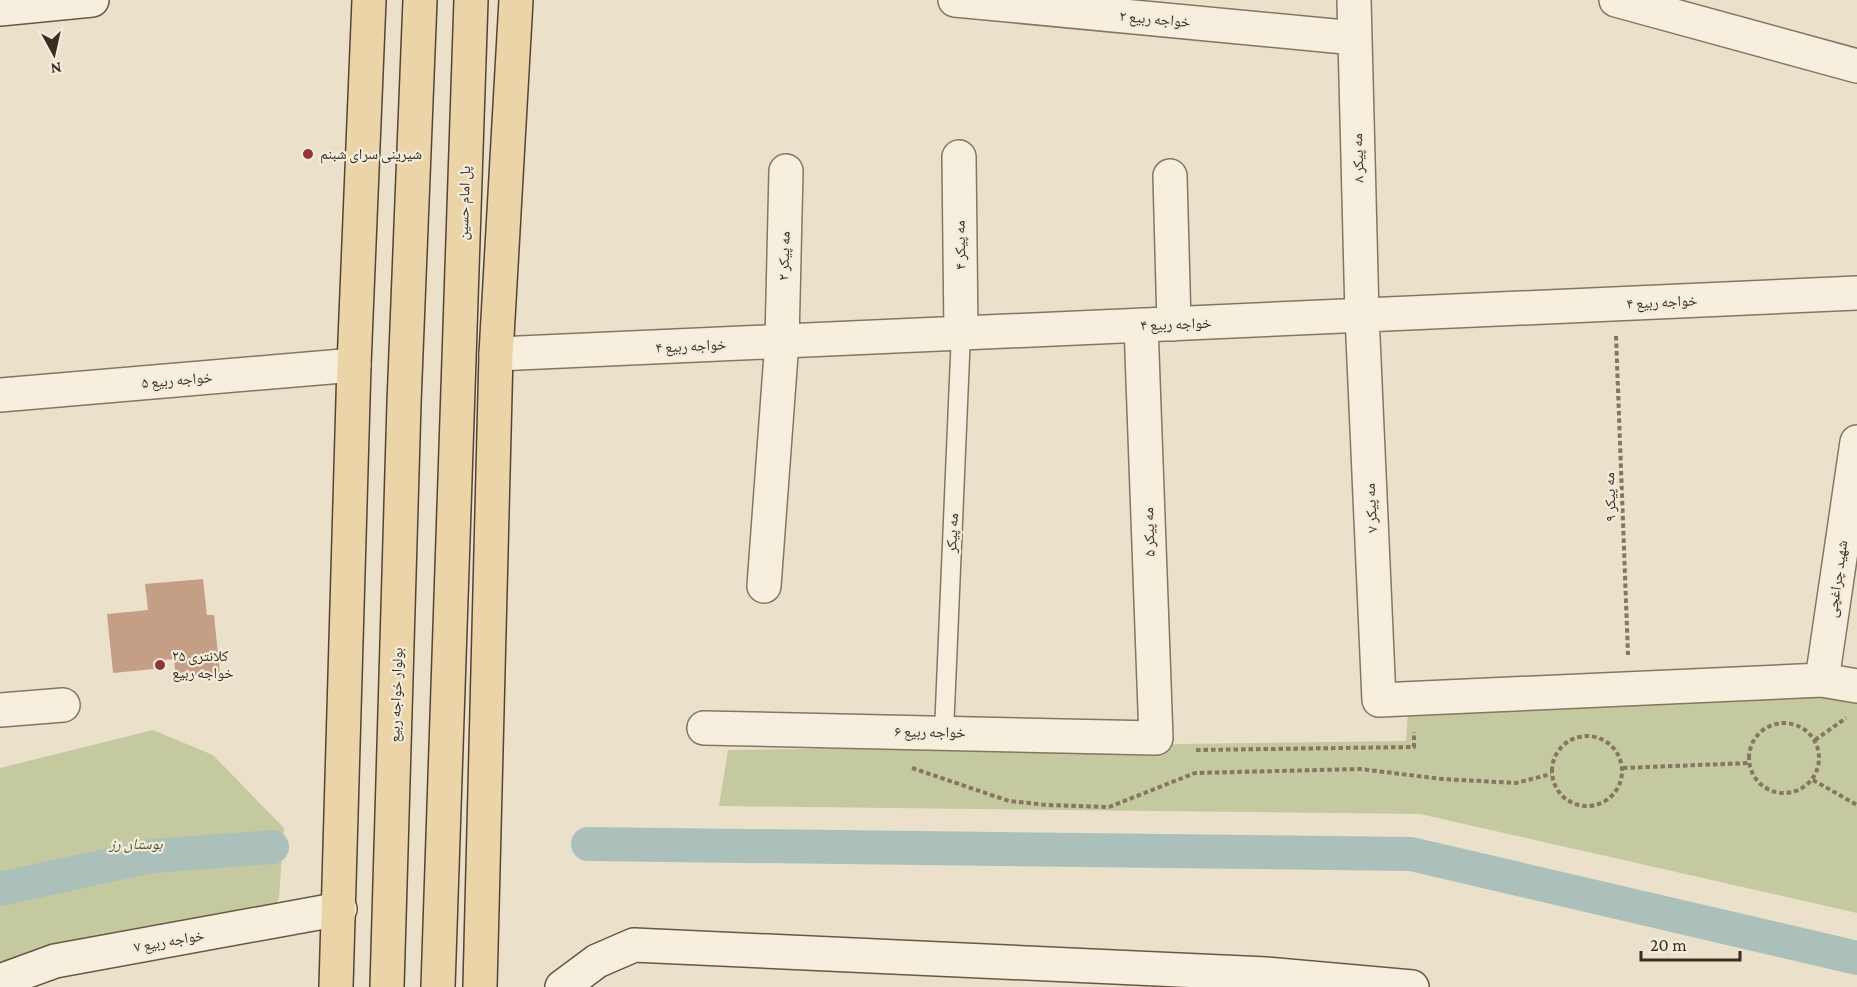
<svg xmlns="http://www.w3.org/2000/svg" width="1857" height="987" font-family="'Crimson Pro','Noto Naskh Arabic',serif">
	<rect width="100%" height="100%" fill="#ebe1cb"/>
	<path fill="#c4c99f" d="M1821,688L1857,696V913L1420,814L719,806L728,750L1406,741L1408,711Z
		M153,730L213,755L284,828L279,898L262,930L0,979V768Z"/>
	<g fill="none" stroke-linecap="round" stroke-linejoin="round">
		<path stroke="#abc0ba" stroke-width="34" d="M588,844L1411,854L1857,958
			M0,889L151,856L272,847"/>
	</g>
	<path fill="#c59f85" d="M203,579L207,615H214L220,674L176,678L174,659L153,661L154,669L113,673L107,614L148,610L145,584Z"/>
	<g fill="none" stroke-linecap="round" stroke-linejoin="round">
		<defs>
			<path id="lane" d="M944,732L961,333"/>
			<path id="street" d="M955,0L1355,38
				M1354,0L1362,315L1379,700L1822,680L1857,686
				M1616,0L1857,66
				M959,157L961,333
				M1170,176L1174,324
				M496,354L1857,293
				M0,395L354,365
				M764,586L782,341L786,171
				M1822,680L1857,442
				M0,710L63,705
				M704,728L1156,738L1141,325"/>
			<path id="secondary" d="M0,9L92,0
				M0,981L55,961L340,909
				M562,987L597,961L634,945L1266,974L1412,987"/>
			<path id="primary" d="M336,987L354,365L369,0
				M387,987L404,403L420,0
				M438,987L471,0
				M480,987L496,354L516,0"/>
		</defs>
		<use href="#lane" stroke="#877461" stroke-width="21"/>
		<use href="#street" stroke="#877461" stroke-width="36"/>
		<use href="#secondary" stroke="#695643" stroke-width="36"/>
		<use href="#primary" stroke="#554334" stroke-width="36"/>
		<path stroke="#877461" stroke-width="4" stroke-dasharray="4.5 3" stroke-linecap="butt" d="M1616,336L1628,655
			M1749 758a35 35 0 1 1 70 0a35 35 0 1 1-70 0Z
			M1552 771a35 35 0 1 1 70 0a35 35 0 1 1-70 0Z
			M1815,740L1846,718
			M1196,750L1414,747V732
			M912,768L1009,801L1047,805L1109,807L1195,773L1360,769L1442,779L1516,783L1551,774
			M1623,768L1750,763
			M1813,780L1857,805"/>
		<use href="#lane" stroke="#f6efde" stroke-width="18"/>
		<use href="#street" stroke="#f6efde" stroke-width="33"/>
		<use href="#secondary" stroke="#f6efde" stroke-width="33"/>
		<use href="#primary" stroke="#ead4a8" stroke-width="33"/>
	</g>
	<g fill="#903638" stroke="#f3ecda" stroke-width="2">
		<circle cx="308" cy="154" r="6"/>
		<circle cx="160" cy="665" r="6"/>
	</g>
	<g text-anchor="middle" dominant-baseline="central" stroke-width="4.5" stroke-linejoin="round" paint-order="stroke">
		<g font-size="15" fill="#392d22" stroke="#f3ecda">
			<text transform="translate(1155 19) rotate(5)">خواجه ربیع ۲</text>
			<text transform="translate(1358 158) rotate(-92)">مه پیکر ۸</text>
			<text transform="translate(464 203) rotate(-88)">پل امام حسین</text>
			<text transform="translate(960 245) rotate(-91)">مه پیکر ۴</text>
			<text transform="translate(784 256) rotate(-88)">مه پیکر ۲</text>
			<text transform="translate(1662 302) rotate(-3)">خواجه ربیع ۴</text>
			<text transform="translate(1176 324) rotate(-2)">خواجه ربیع ۴</text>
			<text transform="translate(691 346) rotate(-3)">خواجه ربیع ۴</text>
			<text transform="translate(177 380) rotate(-5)">خواجه ربیع ۵</text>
			<text transform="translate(1610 497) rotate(-92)">مه پیکر ۹</text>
			<text transform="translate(1371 508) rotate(-93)">مه پیکر ۷</text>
			<text transform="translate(1149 532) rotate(-92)">مه پیکر ۵</text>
			<text transform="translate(952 533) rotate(-87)">مه پیکر</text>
			<text transform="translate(1837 579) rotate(-82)">شهید چراغچی</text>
			<text transform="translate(396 695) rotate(-88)">بولوار خواجه ربیع</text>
			<text transform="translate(930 732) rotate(1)">خواجه ربیع ۶</text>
			<text transform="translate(169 941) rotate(-10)">خواجه ربیع ۷</text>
		</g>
		<g font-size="15" fill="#392d22" stroke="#f3ecda" text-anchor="start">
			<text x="320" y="154">شیرینی سرای شبنم</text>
			<text x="172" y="656">کلانتری ٢۵<tspan x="172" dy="17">خواجه ربیع</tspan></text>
		</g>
		<g font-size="15" font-style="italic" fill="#49532b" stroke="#f3ecda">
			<text x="136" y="844">بوستان رز</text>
		</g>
	</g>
	<g transform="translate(54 54) rotate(172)" stroke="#f3ecda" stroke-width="4.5" paint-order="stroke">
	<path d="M0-4.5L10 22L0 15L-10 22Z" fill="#392d22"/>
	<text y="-9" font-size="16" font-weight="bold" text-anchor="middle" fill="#392d22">N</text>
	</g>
	<path d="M1641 951v9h99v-9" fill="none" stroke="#392d22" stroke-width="3"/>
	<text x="1650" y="951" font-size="18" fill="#392d22" stroke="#f3ecda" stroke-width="4.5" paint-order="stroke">20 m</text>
</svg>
